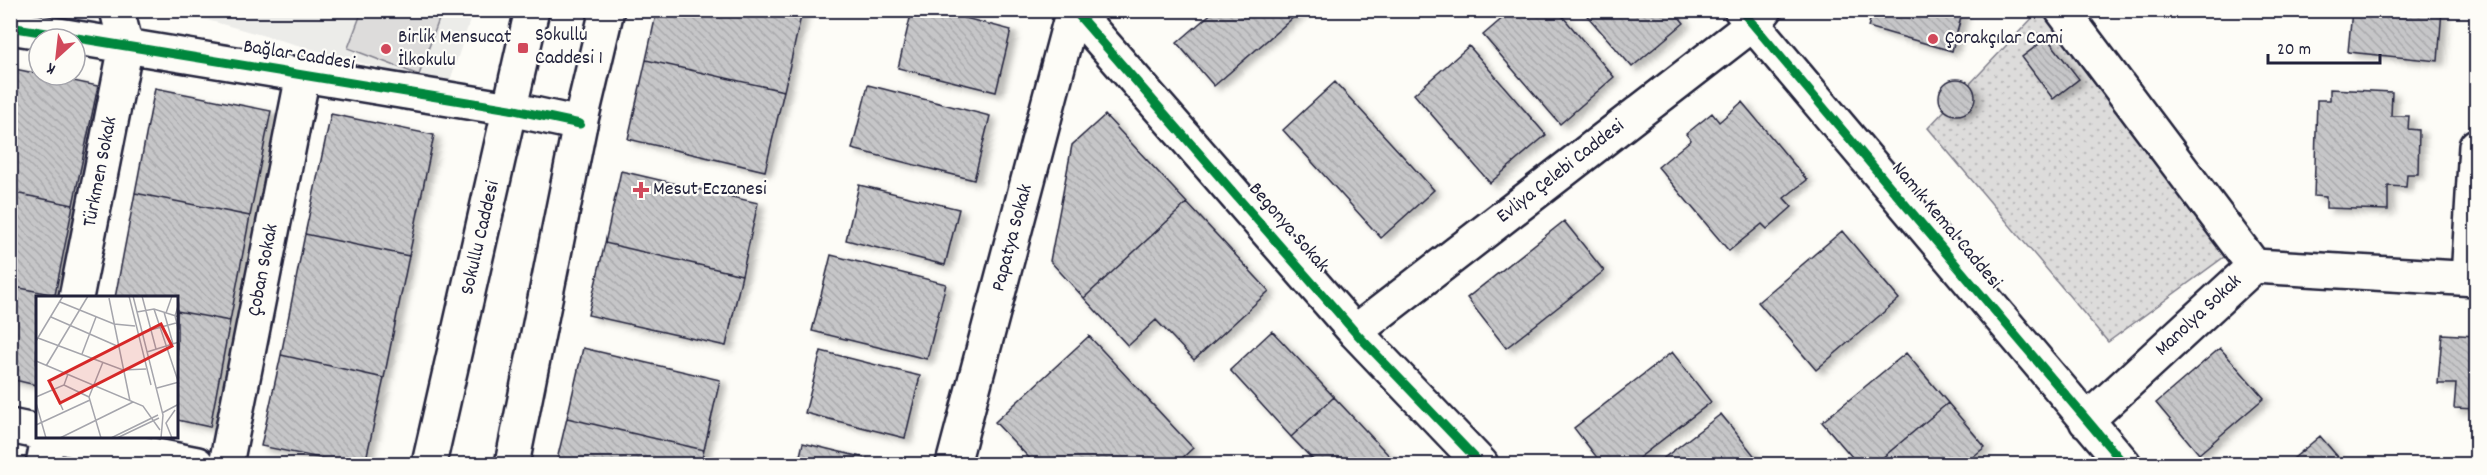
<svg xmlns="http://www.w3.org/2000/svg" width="2487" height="475" font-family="Dekko,sans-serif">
	<defs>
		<pattern id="park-dots" width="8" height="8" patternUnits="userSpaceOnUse" patternTransform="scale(1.5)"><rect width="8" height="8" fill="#dddcdb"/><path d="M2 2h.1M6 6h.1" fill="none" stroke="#bdbcbd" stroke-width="1.8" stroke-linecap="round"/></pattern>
		<pattern id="building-back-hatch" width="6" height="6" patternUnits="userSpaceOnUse" patternTransform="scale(1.5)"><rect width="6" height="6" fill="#c6c6c8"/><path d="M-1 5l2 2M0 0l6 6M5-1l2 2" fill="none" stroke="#aaaaad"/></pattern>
		<filter id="shadow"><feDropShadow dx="6" dy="4" stdDeviation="3" flood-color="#0004"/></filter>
	</defs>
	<rect width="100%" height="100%" fill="#fdfcf7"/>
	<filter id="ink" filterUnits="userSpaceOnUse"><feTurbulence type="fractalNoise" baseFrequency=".0167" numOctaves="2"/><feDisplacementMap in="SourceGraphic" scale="12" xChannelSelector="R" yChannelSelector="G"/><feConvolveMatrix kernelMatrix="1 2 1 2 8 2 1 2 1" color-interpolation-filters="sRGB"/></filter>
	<g filter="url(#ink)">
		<path fill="#ecece9" d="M175,11H473L448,87Z"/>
		<path fill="#dddcdb" stroke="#807f8b" stroke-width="1.5" d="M362,11H442L419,75L348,48Z"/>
		<path fill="url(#park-dots)" stroke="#807f8b" stroke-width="1.5" d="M2039,11H2048L2232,251L2108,342L1928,128Z"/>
		<path fill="url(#building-back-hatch)" stroke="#22223b" stroke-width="1.5" filter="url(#shadow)" d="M657,10L802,12L784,91L646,60Z
			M912,10H935L1011,30L996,92L898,68Z
			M1215,10H1302L1214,86L1177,43Z
			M1512,10H1557L1614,77L1560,124L1483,35Z
			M1582,10H1673L1684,23L1632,67Z
			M1873,10H1963L1952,51L1868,27Z
			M2352,10H2442L2438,61L2348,52Z
			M2047,38L2079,79L2053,99L2022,57Z
			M1469,46L1546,135L1490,183L1414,94Z
			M646,60L784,91L765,171L628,139Z
			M10,68L98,86L73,205L10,192Z
			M1939 97a18 18 0 1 1 36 0a18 18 0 1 1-36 0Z
			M1335,82L1434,190L1381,238L1283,130Z
			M868,85L990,116L974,180L852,149Z
			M155,88L271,111L250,216L135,193Z
			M2330,89L2392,92L2391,116H2409L2408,129L2419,130L2418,174H2407L2406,187L2388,186V210L2326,208V197L2314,196L2317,100H2330Z
			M1742,102L1807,180L1784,198L1792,207L1767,229L1762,224L1729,251L1658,167L1691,140L1686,134L1712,113L1719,122Z
			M331,114L434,135L409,256L305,234Z
			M1105,115L1187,203L1084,298L1050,261L1072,145Z
			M621,171L758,203L742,275L605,243Z
			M859,185L959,209L945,265L846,240Z
			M10,192L73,205L55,295L10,286Z
			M135,193L250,216L230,321L177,311V298H115Z
			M1187,203L1269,291L1194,360L1156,320L1128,346L1084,298Z
			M1564,221L1604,271L1506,348L1467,298Z
			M1842,231L1899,299L1816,370L1758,302Z
			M305,234L409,256L384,378L281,355Z
			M605,243L742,275L726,346L588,315Z
			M831,255L946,284L927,359L812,331Z
			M10,286L55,295L54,298H38L36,385L10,379Z
			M177,311L230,321L210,427L177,420Z
			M1272,331L1334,397L1291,437L1230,370Z
			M2442,334L2476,336V409L2454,408L2456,384H2438Z
			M1089,336L1193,448L1176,464H1035L995,422Z
			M583,348L720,380L704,450L567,418Z
			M2220,348L2264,398L2199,454L2156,403Z
			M821,351L920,376L905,438L805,413Z
			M1672,352L1711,402L1631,464H1602L1574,428Z
			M1906,353L1948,403L1875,464H1858L1822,422Z
			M281,355L384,378L365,464H349L261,446Z
			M1334,397L1396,463L1395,464H1317L1291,437Z
			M1948,403L1985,447L1964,464H1875Z
			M1721,414L1761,464H1656Z
			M567,418L704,450L701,464H556Z
			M2320,436L2344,464H2287Z
			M803,443L890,464H798Z"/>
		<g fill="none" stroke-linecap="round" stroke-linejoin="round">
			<defs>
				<path id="minor" d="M1074,10L1355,332L1481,464
					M1741,10L2124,464
					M2062,10L2254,266
					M10,27L510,109L580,124
					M2468,278L2476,146
					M76,298L126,46L117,10
					M1355,332L1753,24L1765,10
					M2086,421L2254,266L2476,279
					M10,426L38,432
					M65,438L197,464
					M43,464L48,438
					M226,464L303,75
					M953,464L1073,10"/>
				<path id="primary" d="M429,464L532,10
					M512,464L580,124L607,10"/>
			</defs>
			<use href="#minor" stroke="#22223b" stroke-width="38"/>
			<use href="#primary" stroke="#22223b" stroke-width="38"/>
			<use href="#minor" stroke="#fdfcf7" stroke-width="33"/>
			<use href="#primary" stroke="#fdfcf7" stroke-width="33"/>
			<defs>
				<path id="cycleway" d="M1074,10L1355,332L1481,464
					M1741,10L2124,464
					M10,27L510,109L580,124"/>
			</defs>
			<use href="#cycleway" stroke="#fdfcf7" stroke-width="13"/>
			<use href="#cycleway" stroke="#00873e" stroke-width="9"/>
		</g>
	</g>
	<g fill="#d1495b" stroke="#fdfcf7" stroke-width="2">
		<circle cx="1933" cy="39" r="6"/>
		<rect x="517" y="42" width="12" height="12" rx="3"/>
		<circle cx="386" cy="49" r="6"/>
		<path d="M638 181h6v6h6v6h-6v6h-6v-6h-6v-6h6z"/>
	</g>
	<g text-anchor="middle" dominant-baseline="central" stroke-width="4.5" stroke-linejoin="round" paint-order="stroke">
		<g font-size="20" fill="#22223b" stroke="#fdfcf7" text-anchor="start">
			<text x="535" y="36">Sokullu<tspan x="535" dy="23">Caddesi 1</tspan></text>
			<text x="398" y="38">Birlik Mensucat<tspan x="398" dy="23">İlkokulu</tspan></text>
			<text x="1945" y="39">Çorakçılar Cami</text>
			<text x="653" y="190">Mesut Eczanesi</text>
		</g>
		<g font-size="20" fill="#22223b" stroke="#fdfcf7">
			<text transform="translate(299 56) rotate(9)">Bağlar Caddesi</text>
			<text transform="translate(101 172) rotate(-79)">Türkmen Sokak</text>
			<text transform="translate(1561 172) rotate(-38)">Evliya Çelebi Caddesi</text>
			<text transform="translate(1946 226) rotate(50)">Namık Kemal Caddesi</text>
			<text transform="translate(1288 228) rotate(49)">Begonya Sokak</text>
			<text transform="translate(481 238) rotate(-77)">Sokullu Caddesi</text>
			<text transform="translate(1013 238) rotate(-75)">Papatya Sokak</text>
			<text transform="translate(264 270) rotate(-79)">Çoban Sokak</text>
			<text transform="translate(2199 316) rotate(-43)">Manolya Sokak</text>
		</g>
	</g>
	<g transform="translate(36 296)">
		<rect width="142" height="142" fill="#fdfcf7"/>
		<path fill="none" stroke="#a5a5ac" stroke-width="1.5" d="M67,0H89M93,0L115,89M97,0L127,119L125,142M106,0L120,53M73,2L94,105M24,6L78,28L99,30M143,7L139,20L143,36M118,13L143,88M101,16L118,13L143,21M128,16L137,48M130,17L136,0M15,21L81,50M107,36L140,27M2,42L87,74L110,73M0,45L27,0M111,56L143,46M46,58L60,21M0,65L107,110L124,134M10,70L52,0M28,89L53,101M121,92L143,86M18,94L27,114M0,101L28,89L32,78M0,107L10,142M126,117L143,108M0,129L54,104M24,142L97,106M65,142L53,101L67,66M75,142L122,119M81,142L123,122M136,142L130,127L139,114"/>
		<path fill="#d62828" fill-opacity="0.15" stroke="#d62828" stroke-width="3" d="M125,28L136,50L24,107L13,85Z"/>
		<rect width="142" height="142" fill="none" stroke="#22223b" stroke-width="3"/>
	</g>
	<rect width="2487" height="475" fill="none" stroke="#fdfcf7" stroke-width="36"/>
	<rect x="18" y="18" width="2451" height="439" fill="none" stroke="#22223b" stroke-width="2" filter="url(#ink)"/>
	<g transform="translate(57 57) rotate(207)"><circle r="28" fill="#fdfcf7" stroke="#a5a5ac" stroke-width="1.5"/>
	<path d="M0-4.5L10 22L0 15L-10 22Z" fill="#d1495b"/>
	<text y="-9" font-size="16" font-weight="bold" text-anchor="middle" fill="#22223b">K</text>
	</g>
	<path d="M2268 54v9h112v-9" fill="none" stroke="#22223b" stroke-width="3"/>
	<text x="2277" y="54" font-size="18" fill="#22223b" stroke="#fdfcf7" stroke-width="4.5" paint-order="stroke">20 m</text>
</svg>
